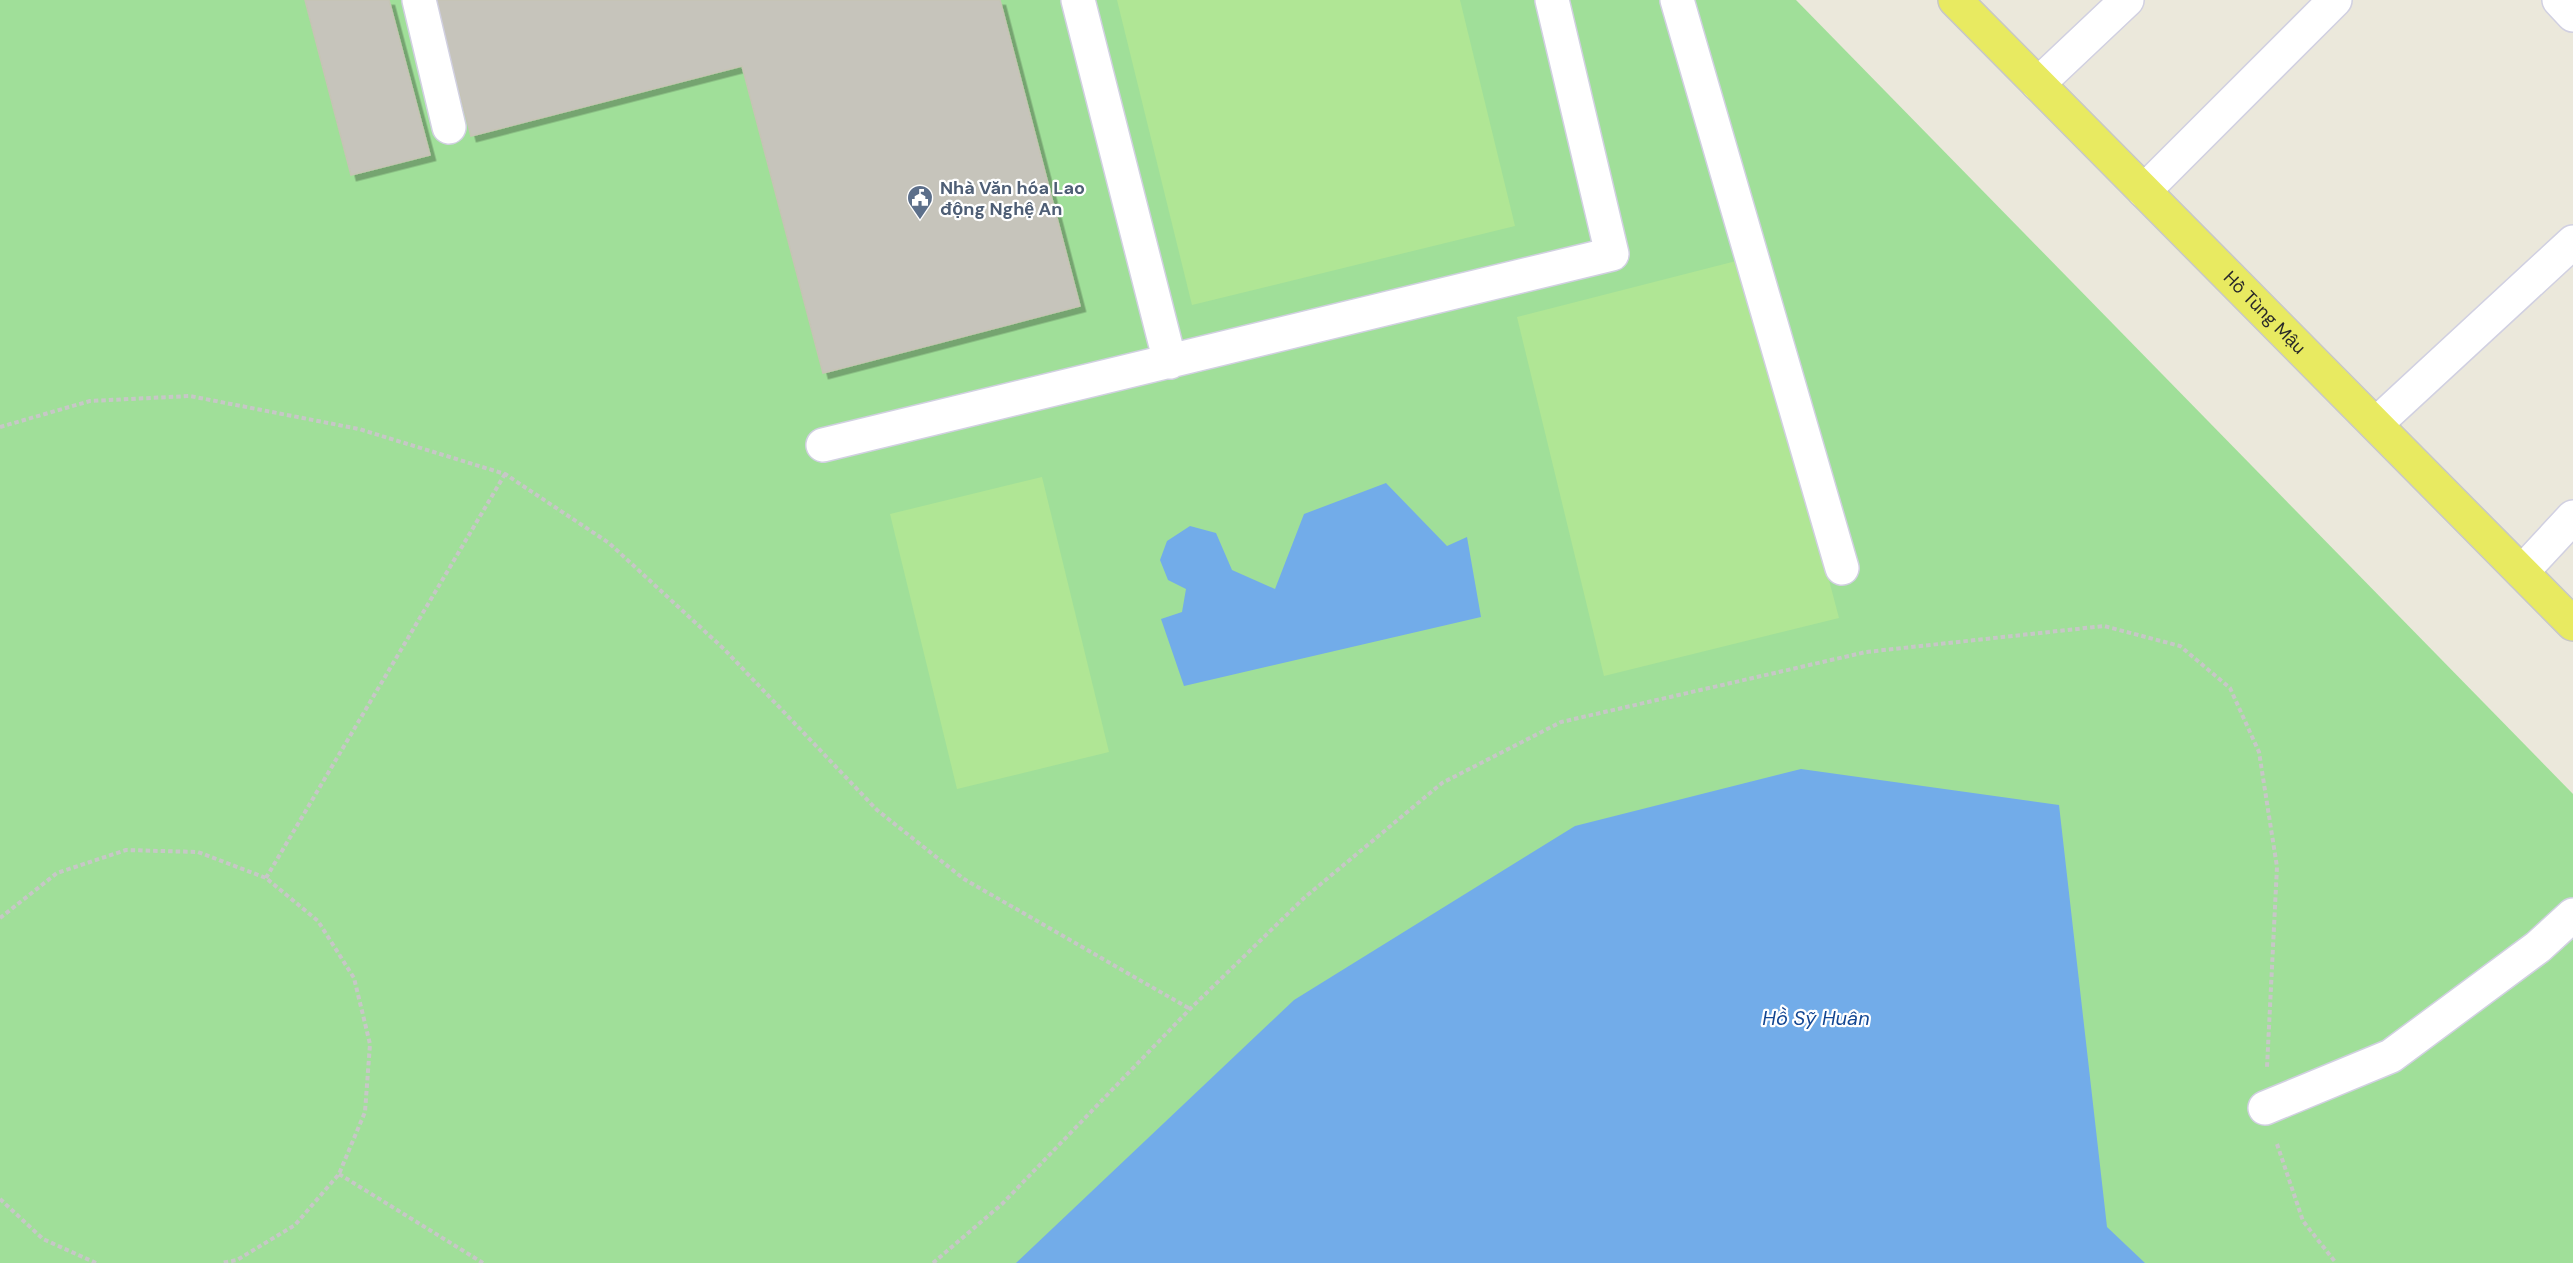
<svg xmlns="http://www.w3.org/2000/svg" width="2573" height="1263" font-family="'DM Sans',sans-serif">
	<defs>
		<filter id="shadow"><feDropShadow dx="5.5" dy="5.5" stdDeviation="0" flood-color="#0004"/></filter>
	</defs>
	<rect width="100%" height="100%" fill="#ebe8db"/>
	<path fill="#a0df99" d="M0,0H1796L2573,794V1263H0Z"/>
	<path fill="#b0e695" d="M1117,0H1460L1515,226L1192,305Z
		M1744,259L1839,618L1604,676L1517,317Z
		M1042,477L1109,752L957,789L890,514Z"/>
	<path fill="#72ace9" d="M1386,483L1447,546L1467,537L1481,617L1184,686L1161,619L1182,612L1186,589L1168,580L1160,560L1167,541L1190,526L1216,533L1232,570L1275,589L1304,514Z
		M1801,769L2059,805L2107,1227L2145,1263H1016L1294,1000L1575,826Z"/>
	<path fill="#c6c4bb" stroke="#c6c4b5" stroke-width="1.5" filter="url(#shadow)" d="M305,0H389L430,155L351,175Z
		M435,0H1000L1080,306L823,373L742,66L471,136Z"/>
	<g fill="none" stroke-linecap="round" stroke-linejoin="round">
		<defs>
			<path id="minor" d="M419,0L449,127
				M1078,0L1170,362
				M1677,0L1842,568
				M2559,0L2573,15
				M2038,84L2127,0
				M2144,191L2335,0
				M2376,424L2573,242
				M823,445L1612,254L1552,0
				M2522,572L2573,517
				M2265,1108L2391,1056L2538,947L2573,915"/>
			<g id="major">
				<path id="s1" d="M1955,0L2573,624"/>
			</g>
		</defs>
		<use href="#minor" stroke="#d1d0e1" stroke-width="36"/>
		<use href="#major" stroke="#c7c7c7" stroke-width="36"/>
		<path stroke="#c7c7c7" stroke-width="4" stroke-dasharray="4.5 3" stroke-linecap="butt" d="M0,427L90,401L190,396L359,429L505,474L609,543L724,649L877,810L964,879L1190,1009
			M266,878L505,474
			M0,918L57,873L126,850L198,852L266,878L318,921L354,978L370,1044L365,1112L339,1174L295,1225L237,1260L221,1263
			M2277,1144L2303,1221L2336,1263
			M339,1174L483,1263
			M0,1199L43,1239L96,1263
			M933,1263L1002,1204L1190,1009L1304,898L1442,783L1561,722L1866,652L2104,626L2180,646L2230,688L2259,752L2277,867L2267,1067"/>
		<use href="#minor" stroke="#fff" stroke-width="33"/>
		<use href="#major" stroke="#e8ea61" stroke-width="33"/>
	</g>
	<defs>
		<symbol id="civic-pin" viewBox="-11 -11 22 30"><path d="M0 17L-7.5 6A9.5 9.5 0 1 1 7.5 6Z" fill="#5c6f8a" stroke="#fff"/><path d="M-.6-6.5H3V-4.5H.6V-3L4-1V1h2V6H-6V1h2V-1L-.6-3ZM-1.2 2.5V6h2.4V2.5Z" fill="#fff"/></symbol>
	</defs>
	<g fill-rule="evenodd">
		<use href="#civic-pin" x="905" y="183" width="30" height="40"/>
	</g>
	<g text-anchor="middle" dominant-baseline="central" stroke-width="4.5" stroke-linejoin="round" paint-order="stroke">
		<g font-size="18" font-weight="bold" fill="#4e5e75" stroke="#fff" text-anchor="start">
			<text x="940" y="188">Nhà Văn hóa Lao<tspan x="940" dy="21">động Nghệ An</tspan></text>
		</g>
		<g font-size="18" fill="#292929" stroke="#fff">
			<text stroke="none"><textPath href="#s1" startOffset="440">Hồ Tùng Mậu</textPath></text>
		</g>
		<g font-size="20" font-style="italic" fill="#134793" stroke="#fff">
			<text x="1816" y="1018">Hồ Sỹ Huân</text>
		</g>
	</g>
</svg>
